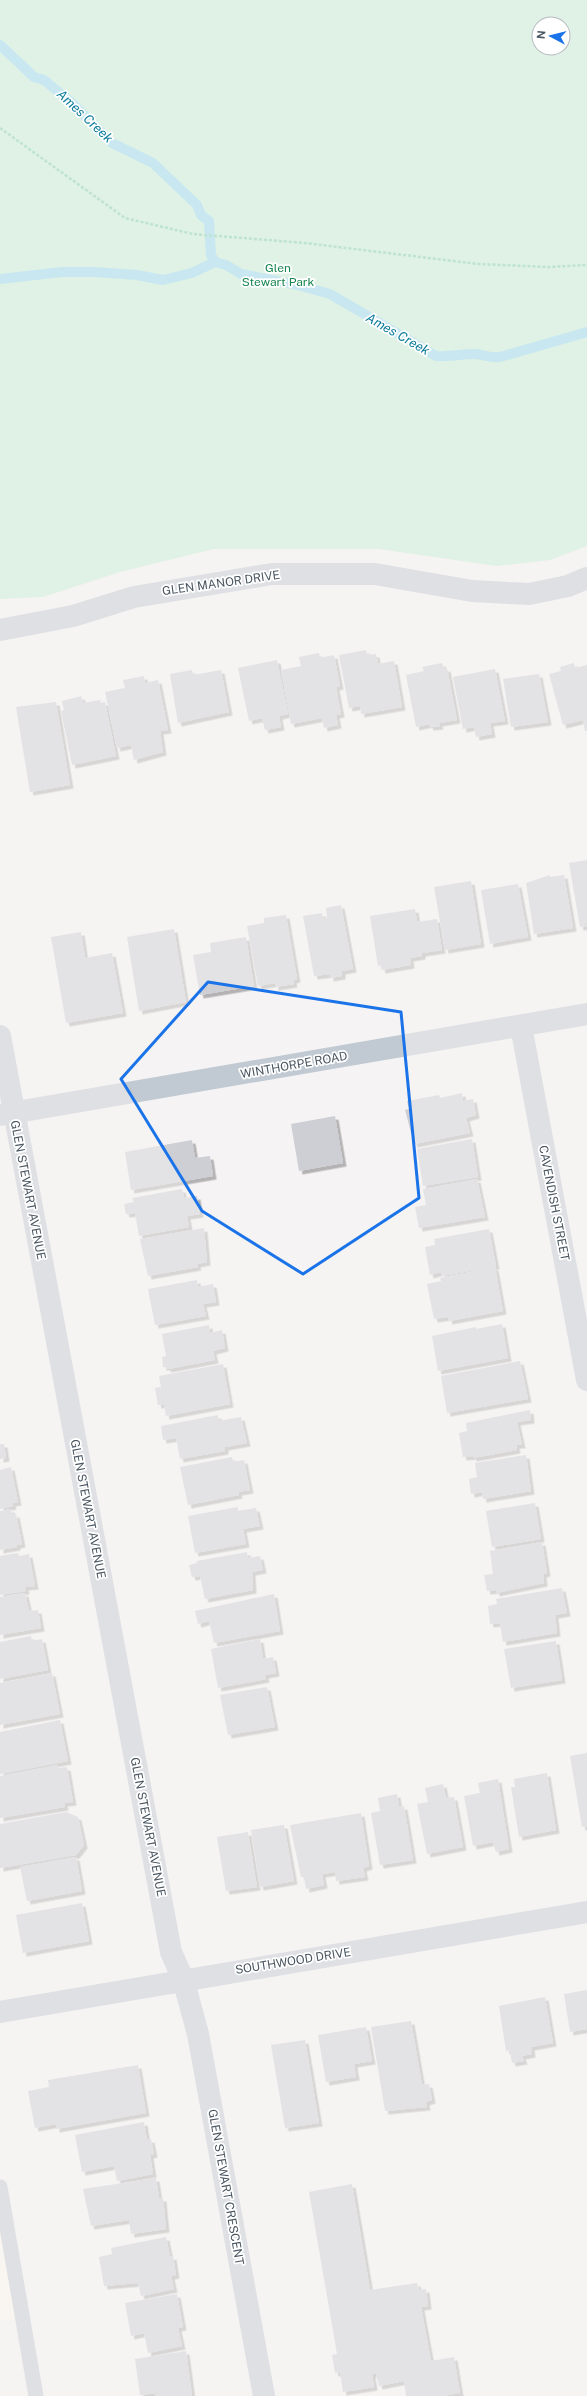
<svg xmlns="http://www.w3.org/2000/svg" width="587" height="2396" font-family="'Public Sans',sans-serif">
	<defs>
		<filter id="shadow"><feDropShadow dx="3.5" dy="3.5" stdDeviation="0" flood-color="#0004"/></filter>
	</defs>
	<rect width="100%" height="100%" fill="#f5f3f3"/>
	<path fill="#fdf9ef" d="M0,2173L22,2318L0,2321Z"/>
	<path fill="#c3f1d5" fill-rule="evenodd" d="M0,0H587V546L550,560L496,566L379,549H214L120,572L43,597L0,599ZM539,24H563V48H539Z"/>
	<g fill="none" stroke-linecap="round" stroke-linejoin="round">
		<path stroke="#90daee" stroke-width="10" d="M0,45L34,77L44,80L72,103L112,143L153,163L197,205L201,215L209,221L211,255L215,262
			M0,279L62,272H94L137,275L163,280L192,273L215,262L226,265L241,274L298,285L330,294L436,356C450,357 462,354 475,354C484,354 490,359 500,357L587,332"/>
	</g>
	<path fill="#cdcfd5" filter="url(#shadow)" d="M366,650L367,655L376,654L378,664L394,661L402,707L361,714L360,706L349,708L339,655Z
		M319,653L320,658L334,655L340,686L336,687L341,714L336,715L338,725L324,728L322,718L291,724L281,670L301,666L299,657Z
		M277,660L288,714L279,716L281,727L265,730L262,718L249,721L238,668Z
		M442,663L444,669L447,668L457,720L439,723L440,726L430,727L429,724L416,727L406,675L424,671L422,667Z
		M574,663L575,668L587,665V731H585L583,720L563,725L549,674L561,671L560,667Z
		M495,669L505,721L490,723L492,734L476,737L474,727L463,729L453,677Z
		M192,670L193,675L221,670L229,712L178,723L170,674Z
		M539,674L548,722L511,727L503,679Z
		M144,676L145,683L158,680L168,730L160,731L163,752L134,760L131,745L117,748L105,692L125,688L123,680Z
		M81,696L83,703L100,700L101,703L105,702L116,756L72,765L61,711L64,710L62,701Z
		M56,702L70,785L30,792L16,707Z
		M587,860V926L580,927L569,863Z
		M550,875V877L564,875L573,928L534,934L526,883Z
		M471,881L481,944L445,950L434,887Z
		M518,884L528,937L490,944L481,890Z
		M341,905L353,969L342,971V976L330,978V974L314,976L303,916L322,913L323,919L327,918L326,908Z
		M415,909L417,922L437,919L442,950L422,953V956L410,958L411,965L382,970L381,965L378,966L370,916Z
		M286,915L297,979L293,980L294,984L275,987V983L258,986L247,926L264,923V918Z
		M174,929L186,1002L139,1011L127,937Z
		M81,932L85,958L112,953L123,1013L66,1023L51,937Z
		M246,937L254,986L200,995L193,955L211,952L210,943Z
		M462,1093L463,1101L473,1099L476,1115L466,1118L470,1133L414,1144L405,1110L409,1109L407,1101L439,1095L440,1098Z
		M335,1116L343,1163L299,1171L291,1124Z
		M472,1139L478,1177L423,1186L417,1149Z
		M192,1140L195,1158L210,1156L213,1176L131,1190L125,1152Z
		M477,1179L485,1217L419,1228L415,1207L426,1205L423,1189Z
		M182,1189L184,1198L197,1196L200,1214L187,1216L189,1227L139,1236L135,1213L126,1214L124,1204L134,1202L132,1198Z
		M204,1228L207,1262L197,1264L198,1267L148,1276L140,1239Z
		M489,1229L496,1266L442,1276L441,1272L430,1275L425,1247L435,1245L434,1239Z
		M495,1267L503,1311L449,1321L448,1317L434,1319L427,1284L441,1281L440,1278Z
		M197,1280L198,1287L213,1284L216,1302L203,1304L206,1316L155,1325L148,1289Z
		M502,1324L508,1358L438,1371L432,1336L476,1327V1329Z
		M209,1325L210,1333L222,1330L225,1348L213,1351L215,1360L168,1369L167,1367H163L162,1357L166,1356L162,1334Z
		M520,1361L528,1399L447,1413L441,1376Z
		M223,1364L230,1404L166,1416L164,1404L158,1405L155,1388L161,1387L159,1376Z
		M530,1410L531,1420L517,1422L522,1445H516L517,1450L473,1458V1456L463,1457L459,1433L467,1431L466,1423Z
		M218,1415V1421L241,1417L247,1443L225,1447V1451L180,1459L176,1438L163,1440L161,1426Z
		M0,1444H4L6,1458L0,1459Z
		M526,1455L531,1491L483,1499L482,1492L471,1494L469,1479L477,1477L475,1463Z
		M232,1457L233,1462L244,1460L250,1490L238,1492L239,1495L188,1505L180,1467Z
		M11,1467L18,1502L12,1503L13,1506L0,1509V1470Z
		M535,1503L541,1539L492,1547L486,1511Z
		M238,1507V1511L256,1508L260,1526L243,1529L246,1544L195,1553L188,1516Z
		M11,1509L12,1515L16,1514L22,1544L17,1545V1547L0,1550V1511Z
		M542,1542L547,1573L543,1574L544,1583L496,1593V1590L487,1591L484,1575L493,1574L490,1551Z
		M247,1552L248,1558L260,1556L263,1570L252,1572L253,1590L205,1599L200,1576L192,1577L189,1565L197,1563V1561Z
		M18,1553L19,1556L29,1554L35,1586L25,1587L26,1591L0,1595V1556Z
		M562,1588L567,1613L555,1615L557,1633L503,1642L500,1623L490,1624L488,1606L497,1604L496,1599Z
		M25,1593L29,1611L38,1610L41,1628L0,1635V1597Z
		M274,1594L280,1631L214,1643L209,1621L198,1624L195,1611Z
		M31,1636L32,1641L42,1639L48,1670L0,1679V1642Z
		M260,1639L263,1659L273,1657L276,1673L265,1675L266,1679L218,1688L211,1649Z
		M556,1641L562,1680L511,1688L504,1649Z
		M52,1673L60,1714L0,1725V1683Z
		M267,1687L275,1727L228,1735L220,1695Z
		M60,1720L68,1761L0,1774V1732Z
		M587,1753V1826L582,1827L570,1756Z
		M58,1765V1768L67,1767L73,1802L64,1803L65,1807L0,1818V1776Z
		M547,1773L556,1830L519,1837L511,1787H515L514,1779Z
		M498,1779L509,1849L496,1852L493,1842L473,1846L464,1796L480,1793L478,1783Z
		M443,1784L446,1798L454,1797L463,1847L427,1854L417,1804L428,1802L425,1788Z
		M397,1794L399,1807L404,1806L413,1860L380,1865L371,1813L380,1811L378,1798Z
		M66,1812L78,1817L84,1845L76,1855L0,1868V1824Z
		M361,1813L369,1866L363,1868L365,1877L336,1881L335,1872L322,1874L324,1885L306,1889L304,1877H301L290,1825Z
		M284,1825L294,1881L260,1887L251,1830Z
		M248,1832L257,1887L226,1891L217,1837Z
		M76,1857L82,1891L27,1901L20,1867Z
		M82,1903L89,1941L23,1953L16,1915Z
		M587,1990V2029L570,2032L564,1994Z
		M545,1997L553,2043L531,2047L532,2054L522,2056L524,2061L512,2063L510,2050L506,2051L499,2006Z
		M411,2021L422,2085L429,2084L432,2100L426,2102L427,2107L385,2111L371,2027Z
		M366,2027L372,2061L354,2064L356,2077L326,2082L318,2035Z
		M305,2040L319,2123L285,2128L271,2045Z
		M138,2065L146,2113L56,2129V2124L35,2128L28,2091L49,2087L48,2080Z
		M144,2122L147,2140L151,2139L154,2154L150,2155L153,2174L117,2181L114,2166L82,2172L75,2135Z
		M156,2178L159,2198H163L166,2229L131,2234L129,2220L91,2226L83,2189Z
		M352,2184L370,2290L417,2283L419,2290L426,2289L428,2306L421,2307L431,2361L454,2357L460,2393L441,2396H406L404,2381L379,2386L376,2374H372L374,2387L343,2392L340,2372L335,2373L332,2355L337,2354L309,2192Z
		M166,2237L170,2257L173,2256L176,2275L171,2276L174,2289L141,2296L138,2283L104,2286L99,2257L112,2254L111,2248Z
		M177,2294L183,2327L178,2328L182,2346L148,2353L144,2333L131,2336L125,2303Z
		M186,2351L192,2396H156L155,2393L140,2395L135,2359Z"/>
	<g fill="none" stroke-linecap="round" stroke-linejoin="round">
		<path stroke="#7ad0a6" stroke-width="2.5" stroke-dasharray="3 2" stroke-linecap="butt" d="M0,128L125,218L193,234L305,243L478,264L549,267L587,265"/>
		<path stroke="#c1cad2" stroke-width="15" d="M0,2187L36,2396"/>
		<path stroke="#c1cad2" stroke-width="22" d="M0,630L73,616L134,597L272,574H375L472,591L529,594L568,586L587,578
			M521,1026L587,1380
			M0,1036L171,1952L183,1979L198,2034L264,2396
			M0,1115L587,1014
			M0,2012L587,1912"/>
	</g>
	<path d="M0 0H587V2396H0ZM208,982L401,1012L419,1198L303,1274L202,1211L121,1079Z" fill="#f5f3f3" fill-opacity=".55" fill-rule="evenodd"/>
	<path fill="none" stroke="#1a73e8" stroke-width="3" stroke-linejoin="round" d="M208,982L401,1012L419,1198L303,1274L202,1211L121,1079Z"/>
	<g text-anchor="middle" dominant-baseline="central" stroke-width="3.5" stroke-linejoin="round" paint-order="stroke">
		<g font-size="12" fill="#17864f" stroke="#fff">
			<text x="278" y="268">Glen<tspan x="278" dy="14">Stewart Park</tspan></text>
		</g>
		<g font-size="12" fill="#4a5661" stroke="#fff">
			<text transform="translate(221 583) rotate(-8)">GLEN MANOR DRIVE</text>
			<text transform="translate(294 1065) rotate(-10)">WINTHORPE ROAD</text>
			<text transform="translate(28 1190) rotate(79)">GLEN STEWART AVENUE</text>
			<text transform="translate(554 1203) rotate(79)">CAVENDISH STREET</text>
			<text transform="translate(88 1509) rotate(79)">GLEN STEWART AVENUE</text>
			<text transform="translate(148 1827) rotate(79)">GLEN STEWART AVENUE</text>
			<text transform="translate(293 1961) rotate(-9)">SOUTHWOOD DRIVE</text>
			<text transform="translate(226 2187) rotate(80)">GLEN STEWART CRESCENT</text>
		</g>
		<g font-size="13" font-style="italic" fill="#0c7c9b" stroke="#fff">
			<text transform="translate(85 116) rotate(43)">Ames Creek</text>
			<text transform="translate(398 334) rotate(30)">Ames Creek</text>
		</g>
	</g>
	<g transform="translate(551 36) rotate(277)"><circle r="19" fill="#ffffff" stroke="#b7bbc0"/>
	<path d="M0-3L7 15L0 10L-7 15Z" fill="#1a73e8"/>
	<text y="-6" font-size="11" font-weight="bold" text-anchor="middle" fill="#4a5661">N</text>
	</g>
</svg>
